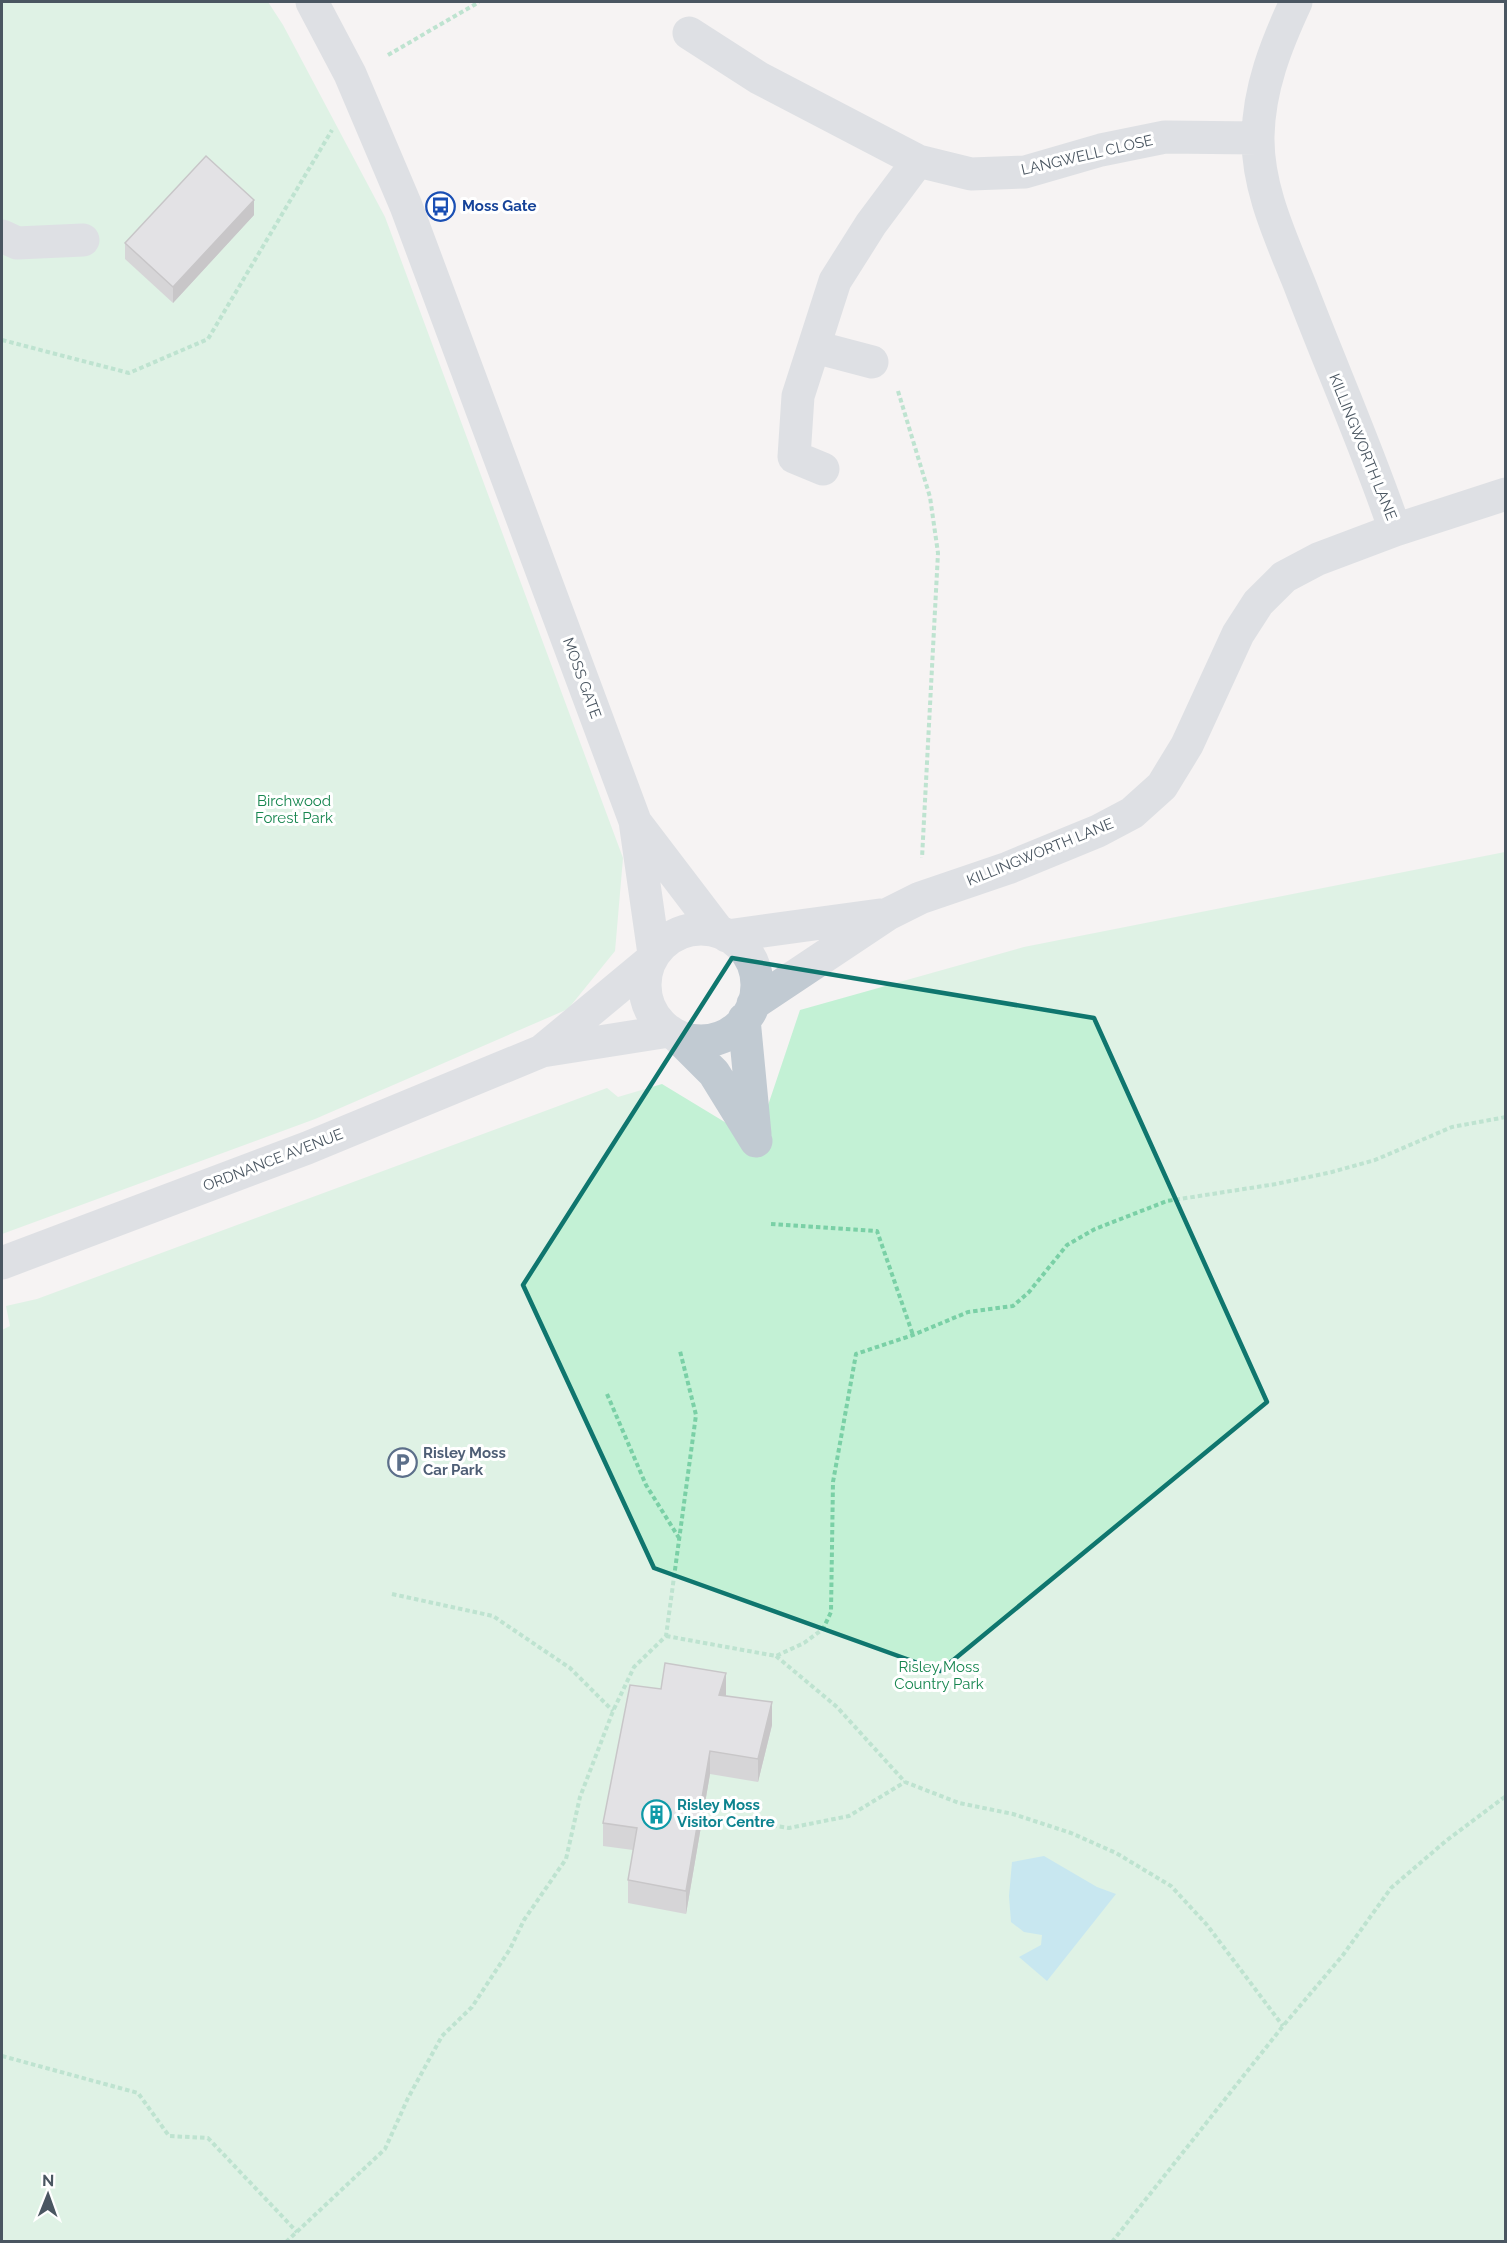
<svg xmlns="http://www.w3.org/2000/svg" width="1507" height="2243" font-family="Raleway,sans-serif">
	<rect width="100%" height="100%" fill="#f5f3f3"/>
	<path fill="#c3f1d5" d="M2,2H268L283,25L385,217L623,858L615,951L568,1009L315,1119L2,1234Z
		M1505,852V2241L2,2242V1330L10,1326L6,1306L37,1299L607,1088L618,1097L662,1084L756,1141L800,1010L1024,947Z"/>
	<path fill="#90daee" d="M1044,1856L1097,1887L1116,1894L1047,1981L1019,1957L1041,1945L1042,1935L1024,1932L1011,1922L1009,1896L1012,1862Z"/>
	<g fill="none" stroke-linecap="round" stroke-linejoin="round">
		<path stroke="#7ad0a6" stroke-width="4" stroke-dasharray="4.5 3" stroke-linecap="butt" d="M388,55L479,2
			M2,340L129,373L208,339L332,130
			M898,391L930,497L938,553L922,858
			M771,1224L877,1231L913,1335
			M607,1394L646,1485L679,1538
			M392,1594L493,1616L570,1668L613,1711
			M666,1636L776,1656L804,1643L823,1629L831,1612L833,1482L856,1354L913,1335L968,1312L1013,1306L1029,1292L1067,1245L1095,1229L1167,1201L1276,1184L1332,1172L1375,1160L1452,1127L1506,1117
			M776,1656L837,1707L905,1782L959,1803L1013,1814L1071,1833L1116,1853L1171,1886L1207,1925L1283,2026
			M750,1822L789,1828L849,1816L905,1782
			M2,2056L138,2093L169,2136L208,2138L297,2232
			M286,2242L385,2149L408,2098L442,2036L472,2007L510,1949L524,1920L566,1859L580,1797L613,1711L634,1667L666,1636L696,1415L680,1351
			M1112,2242L1283,2026L1343,1955L1391,1888L1447,1840L1506,1796"/>
		<path stroke="#c1cad2" stroke-width="33" d="M312,2L350,74L406,206L635,821L654,954
			M689,33L759,78L918,161L971,174L1025,172L1101,150L1165,137L1258,138
			M2,236L17,243L83,240
			M815,347L872,362
			M823,469L794,457L798,396L835,281L871,224L918,161
			M1395,530L1506,494
			M636,823L719,932
			M645 985a56 56 0 1 1 112 0a56 56 0 1 1-112 0Z
			M727,936L880,915
			M753,1004L888,914L920,898L1008,868L1098,831L1132,813L1162,786L1187,745L1238,634L1258,603L1284,577L1318,559L1395,530C1367,448 1332,369 1301,288C1282,240 1257,189 1258,136C1259,88 1276,45 1296,2
			M744,1019L755,1134
			M677,1036L714,1073L756,1141
			M543,1050L649,962
			M2,1263L307,1148L542,1051L669,1031"/>
	</g>
	<path fill="#b0b2b7" d="M254,215L173,303L125,259V243Z
		M661,1689L726,1696L772,1725L758,1782L710,1774L686,1914L628,1903V1880L633,1850L603,1846V1823Z"/>
	<path fill="#909195" d="M254,200V215L173,303V287Z
		M726,1673V1696L719,1695Z
		M772,1702V1725L758,1782V1759Z
		M710,1751V1774L686,1914V1891Z"/>
	<path fill="#cdcfd5" stroke="#909195" stroke-width="1.5" d="M206,156L254,200L173,287L125,243Z
		M665,1663L726,1673L719,1695L772,1702L758,1759L710,1751L686,1891L628,1880L637,1828L603,1823L630,1685L661,1689Z"/>
	<path d="M0 0H1507V2243H0ZM732,958L1094,1018L1267,1402L940,1671L654,1568L523,1285Z" fill="#f5f3f3" fill-opacity=".55" fill-rule="evenodd"/>
	<path fill="none" stroke="#0f766e" stroke-width="4.5" stroke-linejoin="round" d="M732,958L1094,1018L1267,1402L940,1671L654,1568L523,1285Z"/>
	<defs>
		<symbol id="bus-ring" viewBox="-11 -11 22 22"><circle r="9.5" fill="#fff" stroke="#1a4fb4" stroke-width="1.5"/><path d="M-5-6H5V4H4V6H2V4H-2V6H-4V4H-5ZM-3.5-4V0h7V-4ZM-3.5 1.2v1.5H-2V1.2ZM2 1.2v1.5H3.5V1.2Z" fill="#1a4fb4"/></symbol>
		<symbol id="parking-ring" viewBox="-11 -11 22 22"><circle r="9.5" fill="#fff" stroke="#5c6f8a" stroke-width="1.5"/><path d="M-3.5-5.5H1a3.5 3.5 0 0 1 0 7H-1V5.5H-3.5ZM-1-3.4V-.6H.8a1.4 1.4 0 0 0 0-2.8Z" fill="#5c6f8a"/></symbol>
		<symbol id="building-ring" viewBox="-11 -11 22 22"><circle r="9.5" fill="#fff" stroke="#0f9aa8" stroke-width="1.5"/><path d="M-4-6H4V6H1V3H-1V6H-4ZM-2.5-4.3h1.7v1.8h-1.7ZM.8-4.3h1.7v1.8H.8ZM-2.5-1h1.7V.8h-1.7ZM.8-1h1.7V.8H.8Z" fill="#0f9aa8"/></symbol>
	</defs>
	<g fill-rule="evenodd">
		<use href="#bus-ring" x="424" y="190" width="33" height="33"/>
		<use href="#parking-ring" x="386" y="1446" width="33" height="33"/>
		<use href="#building-ring" x="640" y="1798" width="33" height="33"/>
	</g>
	<g text-anchor="middle" dominant-baseline="central" stroke-width="6" stroke-linejoin="round" paint-order="stroke">
		<g font-size="15" fill="#4a5661" stroke="#fff">
			<text transform="translate(1087 155) rotate(-13)">LANGWELL CLOSE</text>
			<text transform="translate(1363 447) rotate(68)">KILLINGWORTH LANE</text>
			<text transform="translate(582 678) rotate(70)">MOSS GATE</text>
			<text transform="translate(1040 852) rotate(-22)">KILLINGWORTH LANE</text>
			<text transform="translate(273 1160) rotate(-21)">ORDNANCE AVENUE</text>
		</g>
		<g font-size="15" font-weight="bold" fill="#164399" stroke="#fff" text-anchor="start">
			<text x="462" y="206">Moss Gate</text>
		</g>
		<g font-size="15" fill="#17864f" stroke="#fff">
			<text x="294" y="801">Birchwood<tspan x="294" dy="17">Forest Park</tspan></text>
			<text x="939" y="1667">Risley Moss<tspan x="939" dy="17">Country Park</tspan></text>
		</g>
		<g font-size="15" font-weight="bold" fill="#4e5e75" stroke="#fff" text-anchor="start">
			<text x="423" y="1453">Risley Moss<tspan x="423" dy="17">Car Park</tspan></text>
		</g>
		<g font-size="15" font-weight="bold" fill="#0d838f" stroke="#fff" text-anchor="start">
			<text x="677" y="1805">Risley Moss<tspan x="677" dy="17">Visitor Centre</tspan></text>
		</g>
	</g>
	<rect width="1507" height="2243" fill="none" stroke="#4a5661" stroke-width="6"/>
	<g transform="translate(48 2195) rotate(1)" stroke="#ffffff" stroke-width="4.5" paint-order="stroke">
	<path d="M0-4.5L10 22L0 15L-10 22Z" fill="#4a5661"/>
	<text y="-9" font-size="16" font-weight="bold" text-anchor="middle" fill="#4a5661">N</text>
	</g>
</svg>
